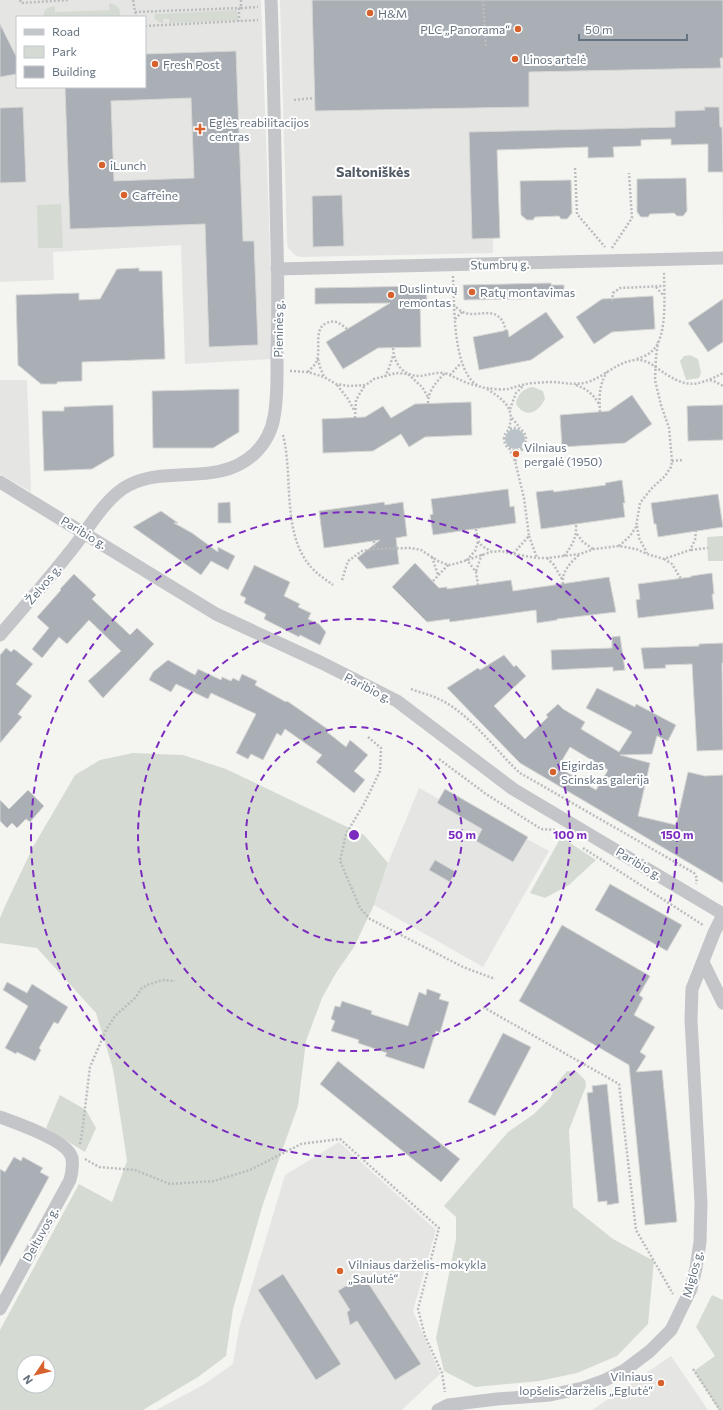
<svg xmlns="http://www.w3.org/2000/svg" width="723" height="1410" font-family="Commissioner,sans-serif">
	<rect width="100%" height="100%" fill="#f4f5f1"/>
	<path fill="#e5e6e4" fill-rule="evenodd" d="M0,0H261L272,302V359L185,364L181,245L53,252L54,280L0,282ZM17,17H145V87H17Z
		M280,0H723V247L722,127L693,126L497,132L500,238L493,239V253L301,257L296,256L288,248L287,243Z
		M0,380H27L31,492L0,474Z
		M419,788L439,799L445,789L528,837L527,839L549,851L483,967L374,905L388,863Z
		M339,1142L436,1230L413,1311L440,1374L402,1410H156L203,1385L233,1364L239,1328L285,1175Z
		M671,1356L708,1410H592Z"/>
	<path fill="#d5dbd2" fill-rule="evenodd" d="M112,3L119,8L121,17H43C44,9 48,7 55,6V12L109,10V4Z
		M237,10L238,20L169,23V19H163L164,23H161L155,19L154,14Z
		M61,204L63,248H38L37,205Z
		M690,355L698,359L701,373L699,378L686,380L680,361L684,356Z
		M533,387L543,391L545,399C538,413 526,419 516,404C517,394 524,388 533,387Z
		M723,536V561H708L707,537Z
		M133,753L183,755L226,769L364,835L388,863L374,905L354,947L336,973L322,998L306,1041L298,1106L263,1204L233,1309L226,1356L198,1377L143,1410H0V1330L79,1184L112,1202L127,1161L113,1069L96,1013L37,948L0,943V918L5,906L33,847L75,775L100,760ZM24,1362H48V1386H24Z
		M561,837L596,860L569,885L545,898L530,893Z
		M567,1071L577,1072L585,1080L586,1086L569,1130L573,1207L613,1239L654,1261L648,1324L617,1356L577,1373L539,1381L475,1387L444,1371L436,1338L456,1239V1217L444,1206L508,1132L534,1114L550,1098L558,1082Z
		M60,1095L86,1110L96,1128L85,1152L46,1128Z
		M712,1295L723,1300V1410H719L694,1371L715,1356L696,1327Z"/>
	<path fill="#bac3c8" d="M505 439a10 10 0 1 1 20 0a10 10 0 1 1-20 0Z"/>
	<path fill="#a9afb5" stroke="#d6d6d4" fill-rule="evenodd" d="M312,0H723V58H720L721,68L529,72V107L315,111Z
		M0,24L17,58V74L0,77Z
		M236,51L243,241H254L258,345L209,347L205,224L70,229L65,87H145V54ZM191,98L194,178L114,181L111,101Z
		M23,107L26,182L0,183V108Z
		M704,107H719L720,127H722L723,172H708V144L671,145V139L641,140V146L613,147L614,157L588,158V147L497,150L500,238L472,239L469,132L675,127V111L705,110Z
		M686,178L687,211L683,216H677L674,213L650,214L648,217H641L637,212V179Z
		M571,180L572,213L567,219H561L559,216L535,217L533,220H527L521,215L520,181Z
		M342,195L344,246L313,247L312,196Z
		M139,268V271H162L165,359L82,362V381L57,382V384H41L18,365L16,295L79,293V300L100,299L117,269Z
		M551,283V285H564V298L464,300L463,285Z
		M426,286L427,302H420L421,347L378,348L343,369L326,342L390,303L315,304V288Z
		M653,296L655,329L612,332L594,344L576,317L602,299Z
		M723,299V342L708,352L688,323Z
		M546,312L564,337L531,360L479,370L473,337L508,330L509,337Z
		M239,389V432L213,448H153L152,391Z
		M632,395L652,424L625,443L562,447L560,415L609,411Z
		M471,402L472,435L425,437L409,447L401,434L373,451L323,453L322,419L365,417L383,406L391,418L415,404Z
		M113,405L114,456L92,469L44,471L42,411H64V407Z
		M723,405V440L688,441L687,406Z
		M622,480L625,503H623L625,517L541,529L536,492L553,490L554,492L606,485L605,483Z
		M508,489L510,507L514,506L516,523L433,535L430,515L433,514L431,499Z
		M718,494L723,527L658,537L656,524H654L651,503Z
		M230,502L231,523H218V503Z
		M384,502L385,505L403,502L407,536L396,538L399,564L367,569L357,558L380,540L324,548L319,511Z
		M161,511L178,523H174L192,533L218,552V547L235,556L228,570L211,561L201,575L133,527Z
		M415,563L439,588L447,587V589L511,580L513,591L609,577L616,612L557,619V620L537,623L536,610L450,622L449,619L427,622L392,587Z
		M254,566V565L290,582L284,596L300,604L298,607L311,613L308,619L319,624L326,632L320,645L300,635L299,637L264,619L266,614L244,603L246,598L240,595Z
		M712,573L714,594H712L714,609L638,618L636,600L640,599L638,584L691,577V576Z
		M74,574L96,595L92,599L130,635L137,628L154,644L103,698L88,681L121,651L89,620L67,644L59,637L42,658L32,649L49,628L37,617L61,590L60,589Z
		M620,636L625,670L613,671V667L552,670L551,650L612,648V637Z
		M723,643V663H722L723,750L697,751L692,664L665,665L666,668L644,669L641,648L699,646V644Z
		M6,648L11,652L14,649L33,664L16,684L32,696L18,714L22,717L0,743V655Z
		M504,655L514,667L516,665L526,676L494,706L525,739L548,717L546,715L558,704L563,709L585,722L581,729L619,752L632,732L586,708L597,688L635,707L636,704L676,725L668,741L657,736L652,754L620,755L650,763L638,816L676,825L688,772L705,776L723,775V883L520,763L447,688L478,668L480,670ZM570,747L608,770L596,790L558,767Z
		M168,660L195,675L198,669L221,680L222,677L231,681L233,678L239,681L242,674L257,681L255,685L286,702L287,701L329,730L327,732L346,747L350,740L368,755L354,771L365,780L354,793L316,762L322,755L285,729L281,736L277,733L263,760L251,754L248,759L236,753L256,714L211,693L208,699L176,684L171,692L149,680L153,672Z
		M445,789L528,837L513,862L476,841L482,829L437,803Z
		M28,790L44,806L30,822L26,819L17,828L12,823L7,828L0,821V800L9,809Z
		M435,860L456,872L450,882L429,870Z
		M610,884L682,925L667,951L595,910Z
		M562,925L650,976L639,995L643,998L634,1015L655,1027L640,1052L646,1056L636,1072L662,1070L677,1222L645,1225L629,1065L519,1001Z
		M7,982L27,993L32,984L68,1007L58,1024L54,1022L39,1048L41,1050L35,1061L17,1052L16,1054L5,1048L28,1006L3,990Z
		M427,989L441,994L439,999L449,1002L440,1033L436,1031L424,1069L385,1056L387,1053L358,1043L359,1040L331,1031L335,1021L331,1019L335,1006L340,1007L342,1001L372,1011L371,1014L408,1026L419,992L426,995Z
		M503,1033L531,1047L495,1116L468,1102Z
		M338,1061L460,1159L441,1182L320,1084Z
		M607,1084L619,1203L607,1205V1201L598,1202L587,1093L593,1092L592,1086Z
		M14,1157L21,1161L23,1157L43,1168L40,1172L49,1177L0,1267V1169L5,1172Z
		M283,1274L341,1364L316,1380L258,1290Z
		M363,1275L421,1364L395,1380L357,1321L350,1325L347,1312L350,1310L338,1291Z"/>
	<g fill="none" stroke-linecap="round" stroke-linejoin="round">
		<path stroke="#babcbe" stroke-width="2.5" stroke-dasharray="2 2" stroke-linecap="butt" d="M20,0L21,3L69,0
			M133,0L136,17
			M483,0L486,47
			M239,8V21
			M241,8L258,7
			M135,12L241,8V0
			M145,26L258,20
			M294,100L314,98
			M575,168L577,214L605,247
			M612,248L632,218L629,173
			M453,276L454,305C456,307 459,310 461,311C476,321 499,300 506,331
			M656,287L663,295
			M612,301L613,293L620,288L664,286
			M454,305C455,326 457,387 487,388C493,389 502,390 508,389C516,387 523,384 532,383C538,383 544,382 550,382C564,382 574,386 588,382C605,376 617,362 635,360C643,359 650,363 657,368C684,387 693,389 723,373
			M455,319L462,312
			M393,348C394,364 403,376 420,376C428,375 436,372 445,373
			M318,359L320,367L324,377
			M637,359C642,357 649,355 653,350C668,336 664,292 664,272
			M290,371L308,372L324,377L336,384L349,386L366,385L374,379L396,373L408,374L422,387L428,397
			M308,372C311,368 316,365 317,360C321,349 313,328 327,323C335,319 341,324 347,329
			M450,375L461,363
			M385,377L389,368L393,356
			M710,380L716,382L723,386
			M337,385L348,399L354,410
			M576,385C587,389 593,394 599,404
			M487,389C503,399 517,409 508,430
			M428,403C428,391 437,381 445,373L467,383L478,386
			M510,409L516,393L524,385
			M600,412C599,397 599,385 607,372
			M355,418L356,400L365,385
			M512,418L520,428
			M504 439a11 11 0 1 1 22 0a11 11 0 1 1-22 0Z
			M283,435C294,478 280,540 316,572C321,577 328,581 333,585
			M509,448L515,461L524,498L529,536L513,554L537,558H547L580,554L594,549L619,546L636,549L647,554L664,559L690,550L695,540L696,531
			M515,461L523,448
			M672,461L682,460
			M637,526L639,538L647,553
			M476,529C478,542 478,545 491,551
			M577,534L583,542L593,549
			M529,536L537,558
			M374,541L375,549
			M478,542L475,551L467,560L476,572L478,585
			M619,546L630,536L636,527L640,503L651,489L665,476L671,467L672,461L669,428L661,405L655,380L656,357L658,342
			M691,550L708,548
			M564,556C572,546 577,537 576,524
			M432,557L438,575
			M547,558L554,565L562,579
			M664,559L672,564L681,579
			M476,571L482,554
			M342,580L348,561L362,551L375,549L411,548L421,550L438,561L448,565L455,564L491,552L501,551L513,554
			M433,581L448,565
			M563,584C561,572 571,562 580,554
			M411,689C422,693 434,696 443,701C474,718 495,750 520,773L694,873L697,878L696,884
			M368,737L381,748L380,771L364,804L346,834L340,861L360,908L370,919L463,967L495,979
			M439,759L486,794L541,829L555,830
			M583,848L703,925
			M483,1007L619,1084L636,1230L673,1294
			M80,1144L82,1133L90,1067L106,1030L115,1016L136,997L141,989L147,985L162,980L175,981
			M85,1159L99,1167L135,1170L170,1184L214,1181L250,1170L301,1144L340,1139L439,1228L418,1309L425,1336L442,1373L445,1392
			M693,1369L720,1410"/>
		<path stroke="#c3c5c9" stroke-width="13" d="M277,269L723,258
			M0,482L216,614L322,663L397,701L513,789L723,914
			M0,635C23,608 47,581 69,553C86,533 105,497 129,485C168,465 218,487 254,454C264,445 272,431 274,417C278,396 277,374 277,353C278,318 278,282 277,246C275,164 274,82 271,0
			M703,962L723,1003
			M0,1117C16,1123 68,1140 72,1158C73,1165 72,1173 70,1180L0,1309
			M438,1410L448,1405L497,1399L550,1395L583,1388L605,1380L625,1370L650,1351L671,1330L691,1289L696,1268L700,1242L701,1203L691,1020L692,989L714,933L723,915"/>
	</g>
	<g fill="none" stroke="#7b2cbf" stroke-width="2" stroke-dasharray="7 5">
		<circle cx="354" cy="835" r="108"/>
		<circle cx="354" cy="835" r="216"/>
		<circle cx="354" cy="835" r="323"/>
	</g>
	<g fill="#d7622e" stroke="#fff" stroke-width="1.5">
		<circle cx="370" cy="13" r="4"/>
		<circle cx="518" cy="29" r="4"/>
		<circle cx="515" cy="59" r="4"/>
		<circle cx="155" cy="64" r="4"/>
		<path d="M198 123h4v4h4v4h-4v4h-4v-4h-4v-4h4z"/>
		<circle cx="102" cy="165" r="4"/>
		<circle cx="124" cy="195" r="4"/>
		<circle cx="472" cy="292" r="4"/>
		<circle cx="391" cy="295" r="4"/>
		<circle cx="516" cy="454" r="4"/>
		<circle cx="553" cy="772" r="4"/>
		<circle cx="340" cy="1271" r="4"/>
		<circle cx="661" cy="1383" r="4"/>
	</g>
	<g text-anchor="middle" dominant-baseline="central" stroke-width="4" stroke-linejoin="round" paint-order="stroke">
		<g font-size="12" fill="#657280" stroke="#fff" text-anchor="start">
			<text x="378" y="13">H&amp;M</text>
			<text x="510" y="29" text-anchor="end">PLC „Panorama“</text>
			<text x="523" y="59">Linos artelė</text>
			<text x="163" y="64">Fresh Post</text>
			<text x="209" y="122">Eglės reabilitacijos<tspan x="209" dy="14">centras</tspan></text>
			<text x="110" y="165">iLunch</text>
			<text x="132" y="195">Caffeine</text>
			<text x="399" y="288">Duslintuvų<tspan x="399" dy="14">remontas</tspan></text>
			<text x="480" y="292">Ratų montavimas</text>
			<text x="524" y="447">Vilniaus<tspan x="524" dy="14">pergalė (1950)</tspan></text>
			<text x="561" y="765">Eigirdas<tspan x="561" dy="14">Scinskas galerija</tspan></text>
			<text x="348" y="1264">Vilniaus darželis-mokykla<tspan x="348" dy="14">„Saulutė“</tspan></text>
			<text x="653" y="1376" text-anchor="end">Vilniaus<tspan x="653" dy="14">lopšelis-darželis „Eglutė“</tspan></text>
		</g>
		<g font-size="12" fill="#657280" stroke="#fff">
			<text transform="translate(500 264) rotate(-1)">Stumbrų g.</text>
			<text transform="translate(278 329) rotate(-89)">Pieninės g.</text>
			<text transform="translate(84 532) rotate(31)">Paribio g.</text>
			<text transform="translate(43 584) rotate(-50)">Želvos g.</text>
			<text transform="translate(368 687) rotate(27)">Paribio g.</text>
			<text transform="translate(639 863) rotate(31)">Paribio g.</text>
			<text transform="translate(40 1234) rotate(-61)">Deltuvos g.</text>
			<text transform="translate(692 1274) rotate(-75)">Miglos g.</text>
		</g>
		<g font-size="14" font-weight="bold" fill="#535c66" stroke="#fff">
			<text x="373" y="171">Saltoniškės</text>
		</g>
	</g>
	<circle cx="354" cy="835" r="6" fill="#7b2cbf" stroke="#fff" stroke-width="2"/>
	<g font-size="12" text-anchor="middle" font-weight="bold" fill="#7b2cbf" stroke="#fff" stroke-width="4" stroke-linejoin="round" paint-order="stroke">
		<text x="462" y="839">50 m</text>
		<text x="570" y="839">100 m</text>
		<text x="677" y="839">150 m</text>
	</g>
	<rect x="16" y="16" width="130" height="72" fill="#ffffff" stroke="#c1c7cc"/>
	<rect x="24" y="29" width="20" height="6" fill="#c3c5c9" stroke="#c1c7cc"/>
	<text x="52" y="36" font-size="12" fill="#657280">Road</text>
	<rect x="24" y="46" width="20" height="12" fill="#d5dbd2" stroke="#c1c7cc"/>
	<text x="52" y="56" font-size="12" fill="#657280">Park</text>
	<rect x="24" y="66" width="20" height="12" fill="#a9afb5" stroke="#c1c7cc"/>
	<text x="52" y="76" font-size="12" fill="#657280">Building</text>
	<g transform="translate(36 1374) rotate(235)"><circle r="19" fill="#ffffff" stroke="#c1c7cc"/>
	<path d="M0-3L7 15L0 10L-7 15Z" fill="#d7622e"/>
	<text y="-6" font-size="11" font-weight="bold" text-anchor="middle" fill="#657280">N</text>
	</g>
	<path d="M579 34v6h108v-6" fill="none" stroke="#657280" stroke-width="2"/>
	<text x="585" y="34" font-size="12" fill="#657280" stroke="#ffffff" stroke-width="3" paint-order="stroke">50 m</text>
</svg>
